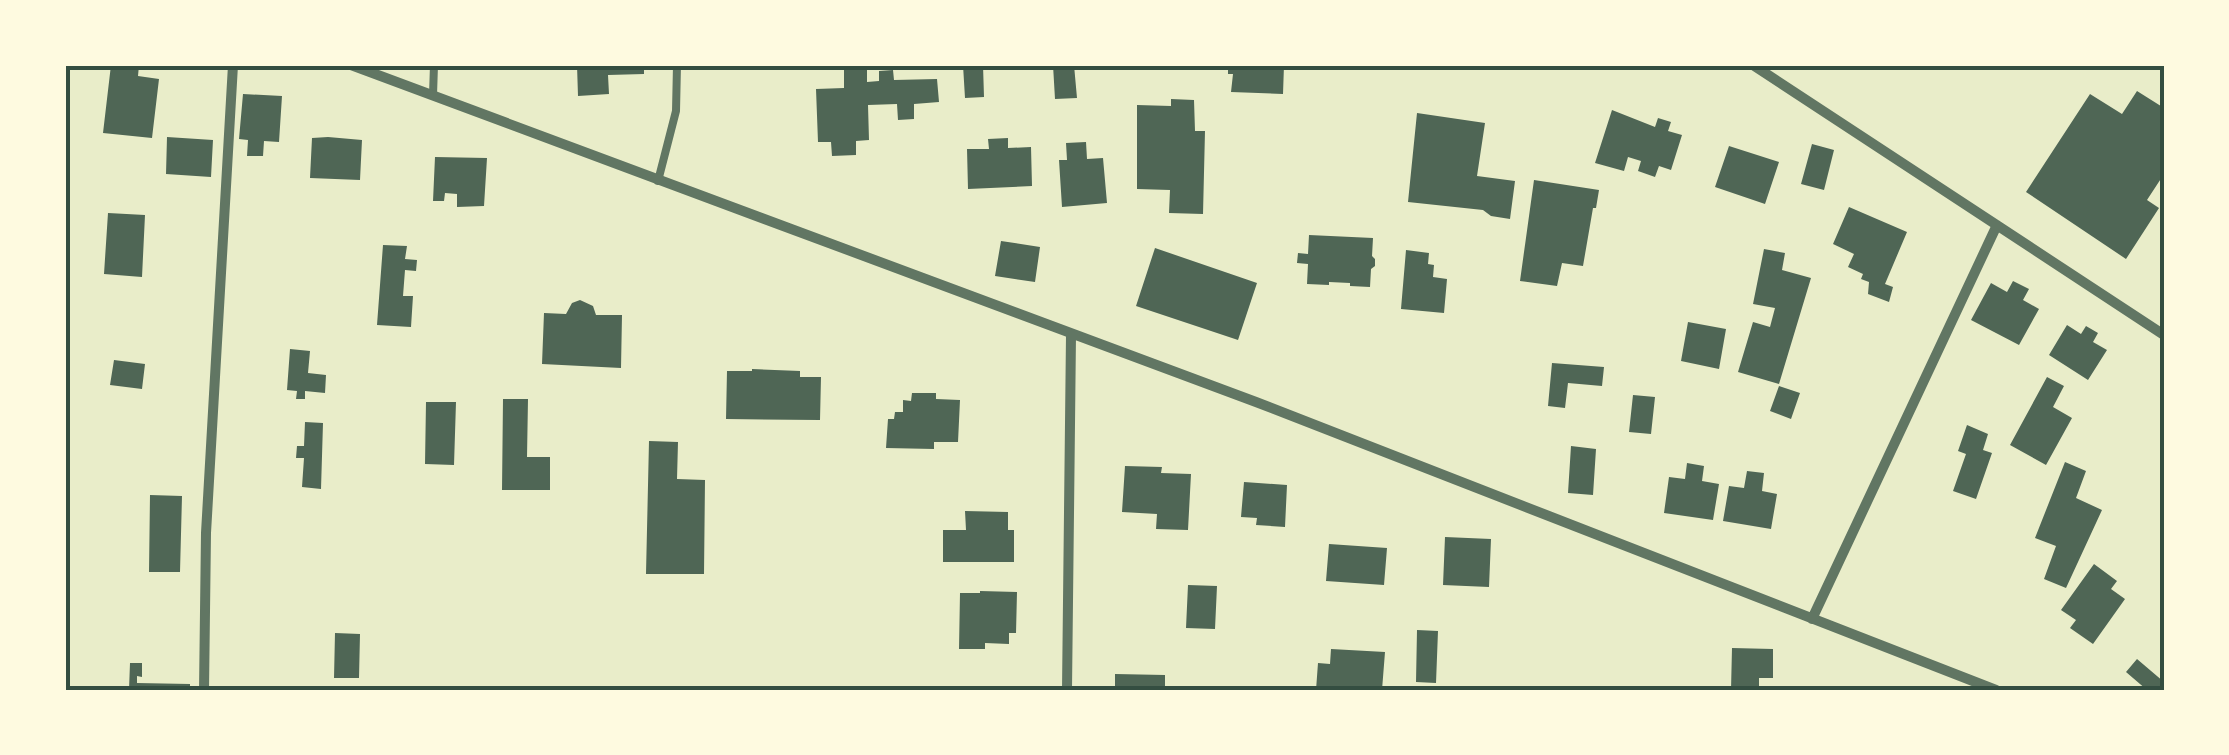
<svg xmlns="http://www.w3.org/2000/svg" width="2229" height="755" font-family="'Varela Round',sans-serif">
	<rect width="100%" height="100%" fill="#e9edc9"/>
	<path fill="#4f6655" d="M111,65H139L138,76L159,79L152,138L103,133Z
		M577,65H644V74L608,75L609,94L578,96Z
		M844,65H867V82L879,81V71L893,70L894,80L937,79L939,102L914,104V119L898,120L897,104L868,105L869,140L856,141V155L832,156L831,142H818L816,89L844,88Z
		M963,65H983L984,97L965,98Z
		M1053,65H1074L1077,98L1055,99Z
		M1228,65H1284L1283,94L1231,92L1233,74H1228Z
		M2137,91L2164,108V174L2147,200L2159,208L2126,259L2026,192L2090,94L2122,114Z
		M243,94L282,96L279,142L264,141L263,156H247L248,140L239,139Z
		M1171,99L1194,100L1195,131H1205L1203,214L1169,213L1170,190L1137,189V105L1171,106Z
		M1612,110L1655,127L1658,118L1671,122L1668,131L1682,135L1671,170L1659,166L1655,177L1638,171L1641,161L1628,157L1624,171L1595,163Z
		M1417,113L1485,123L1477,176L1515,181L1510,219L1491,216L1483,210L1408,202Z
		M167,137L213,140L211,177L166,174Z
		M328,137L362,140L360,180L310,178L312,138Z
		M1008,138V148L1031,147L1032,186L968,189L967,149H989L988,139Z
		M1086,142L1087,159L1103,158L1107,203L1062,207L1059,160H1067L1066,143Z
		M1812,144L1834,150L1824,190L1801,184Z
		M1729,146L1779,162L1765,204L1715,187Z
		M435,157L487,158L484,206L457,207V194L445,193L444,201H433Z
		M1534,180L1599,190L1596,208H1593L1583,266L1562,263L1557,286L1520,281Z
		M1849,207L1907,232L1885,284L1893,287L1889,302L1868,294L1869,282L1861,279L1863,274L1848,267L1854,254L1833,244Z
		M108,213L145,215L142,277L104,274Z
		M1309,235L1373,238L1372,256L1375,259V266L1371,269L1370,287L1350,286V283L1329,282V285L1307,284L1308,264L1297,263L1298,253L1308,254Z
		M1001,241L1040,247L1035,282L995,276Z
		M383,245L407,246L405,259L417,260L416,271L405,270L403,296H413L411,327L377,325Z
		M1155,248L1257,283L1238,340L1136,306Z
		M1764,249L1785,253L1782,270L1811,278L1779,384L1738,372L1753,322L1770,327L1775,308L1753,304Z
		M1406,250L1429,253L1428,264L1434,265L1433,277L1447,279L1444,313L1401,309Z
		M2013,281L2029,289L2023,300L2039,309L2019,345L1971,320L1991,283L2007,292Z
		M580,300L593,306L596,315H622L621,368L542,364L544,313L566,314L572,303Z
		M1688,322L1726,329L1719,369L1681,361Z
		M2067,325L2081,334L2086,326L2098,333L2093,342L2107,350L2088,380L2049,355Z
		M290,349L310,351L308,373L326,375L325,393L305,391V399H296L297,391L287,390Z
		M114,360L145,364L142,389L110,385Z
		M1552,363L1604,367L1602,386L1568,383L1565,408L1548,406Z
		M752,369L800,371V377H821L820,420L726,419L727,371H752Z
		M2047,377L2064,386L2053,407L2072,418L2046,465L2010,445Z
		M1779,386L1800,393L1791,419L1770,411Z
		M912,393H936V399L960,400L958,442H934V449L886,448L888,419H894L895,412H903V400L911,401Z
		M1633,395L1655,397L1651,434L1629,432Z
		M503,399H528L527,457H550V490H502Z
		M426,402H456L454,465L425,464Z
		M305,422L323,423L321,489L302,487L304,458H296L297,446H304Z
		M1967,425L1988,434L1983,450L1992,453L1976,499L1953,491L1966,454L1958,451Z
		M649,441L678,442L677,479L705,480L704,574H646Z
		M1571,446L1596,449L1593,495L1568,493Z
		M2065,462L2086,471L2076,498L2102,510L2066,588L2044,579L2056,546L2035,538Z
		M1687,463L1704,466L1702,481L1719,484L1713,520L1664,513L1669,477L1685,479Z
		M1125,466L1162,467L1161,473L1191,474L1188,530L1156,529L1157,514L1122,512Z
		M1747,471L1764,473L1762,491L1777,494L1771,529L1723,521L1729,486L1744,488Z
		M1244,482L1287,485L1285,527L1256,525L1257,518L1241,517Z
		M150,495L182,496L180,572H149Z
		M965,511L1008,512V530H1014V562H943V530H966Z
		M1445,537L1491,539L1489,587L1443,585Z
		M1329,544L1387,548L1384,585L1326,581Z
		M2094,564L2117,581L2111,589L2125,599L2093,644L2070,628L2076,620L2061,610Z
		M1188,585L1217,586L1215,629L1186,628Z
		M980,591L1017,592L1016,633H1009V644L985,643V649H959L960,593H980Z
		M1417,630L1438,631L1436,683L1416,682Z
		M335,633L360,634L359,678H334Z
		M1732,648L1773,649V678H1759V690H1731Z
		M1331,649L1385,652L1382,690H1316L1318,663L1330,664Z
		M2137,659L2164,682V690H2147L2126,672Z
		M130,663H142V677L137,676V683L190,684V690H129Z
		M1115,674L1165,675V690H1115Z"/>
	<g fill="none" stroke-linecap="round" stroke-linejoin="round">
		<path stroke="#617663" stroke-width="8" d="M433,95L434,65
			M658,181L676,111L677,65"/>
		<path stroke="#617663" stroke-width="10" d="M351,65L1256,402L1996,690
			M1753,65L2164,335
			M1812,619L1997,225
			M204,690L206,533L233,65
			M1067,690L1071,335"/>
	</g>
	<rect width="2229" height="755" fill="none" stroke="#fefae0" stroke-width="135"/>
	<rect x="68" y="68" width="2094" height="620" fill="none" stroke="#344e41" stroke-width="4"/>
</svg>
